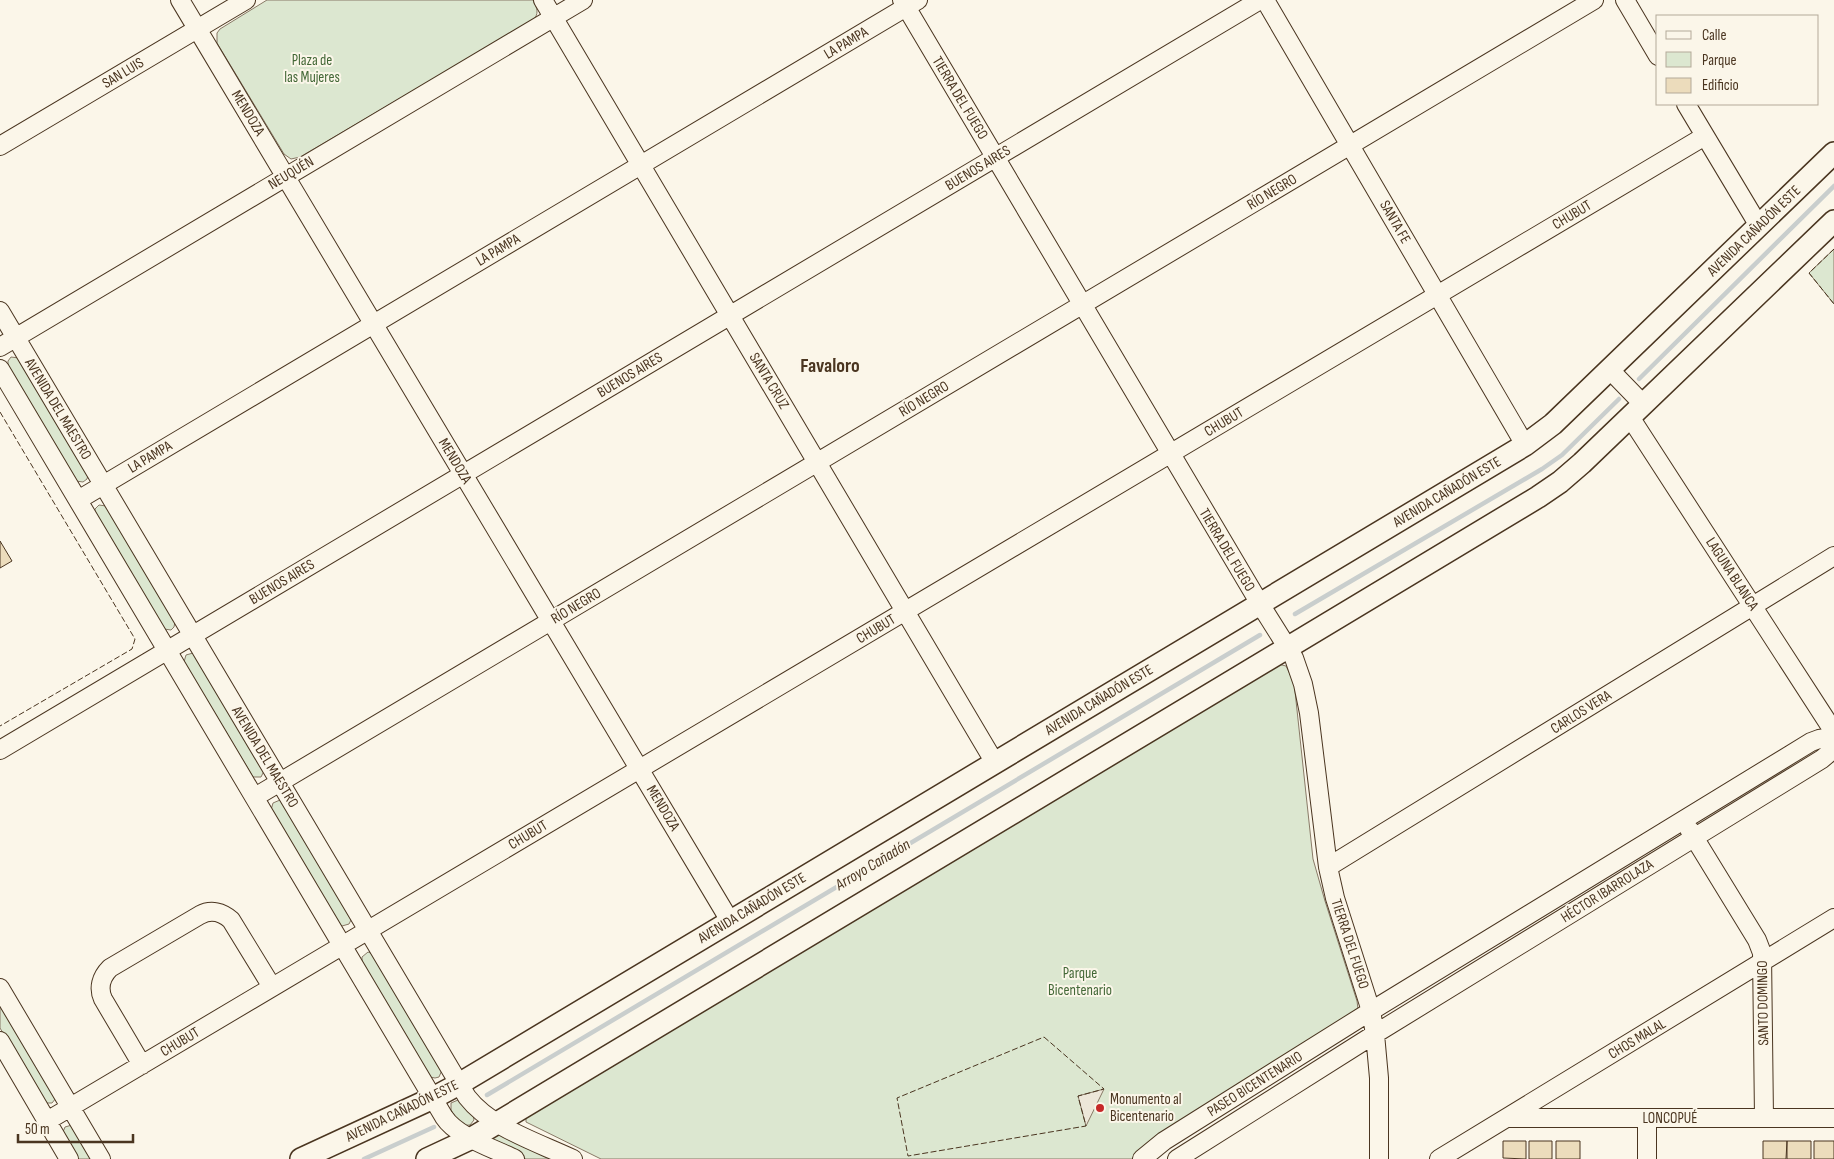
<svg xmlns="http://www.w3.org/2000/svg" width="1834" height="1159" font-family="'Sofia Sans Condensed',sans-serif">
	<rect width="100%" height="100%" fill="#fbf6e9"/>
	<path fill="#dce7d0" stroke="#887966" d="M267,0H533C537,8 540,14 532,21L300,157L291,159L284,154L217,43V33L220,29Z
		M1834,249V304L1809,273Z
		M11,357L19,358L88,475L87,479L83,482L76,481L8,366V361Z
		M99,505L106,506L175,622L174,627L171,630L164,629L95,514V509Z
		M193,653L195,654L264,771L261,777H253L184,662L186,655Z
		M1278,664L1286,666L1294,682L1313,859L1325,901L1357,1001L1358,1009L1356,1013L1136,1155L1133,1159H601L526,1122V1116Z
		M280,800L283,801L352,918L349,924L342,926L338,923L271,810L273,803Z
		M368,952L373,954L442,1070L439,1077L435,1078L430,1077L362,962V957Z
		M0,999L56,1098L52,1103H47L43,1100L0,1028Z
		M458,1100L461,1101L473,1115L474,1120L470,1125C460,1127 455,1117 451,1110V1103Z
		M72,1125L94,1159H77L63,1132L65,1127Z
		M496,1133L561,1159H526L497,1145L493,1139Z"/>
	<path fill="#ede7d9" stroke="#887966" d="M1104,1089L1086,1126L1078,1096Z"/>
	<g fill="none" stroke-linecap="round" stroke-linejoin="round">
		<path stroke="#c9cecd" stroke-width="4.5" d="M1639,379L1834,186
			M1295,614L1542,469L1562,455L1619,399
			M487,1095L1260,635
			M364,1159L434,1127"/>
	</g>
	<path fill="#ecdcbc" stroke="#4a3520" d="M0,541L12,561L0,568Z
		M1503,1141H1526V1159L1503,1158Z
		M1529,1141H1552V1159H1529Z
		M1556,1141H1580V1159H1556Z
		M1763,1141H1787L1786,1159H1763Z
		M1787,1141H1811V1159H1787Z
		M1814,1141H1834V1159H1814Z"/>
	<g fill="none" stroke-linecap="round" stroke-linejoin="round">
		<defs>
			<path id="minor" d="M180,0L730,921
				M543,0L995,763
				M902,0L1260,604L1294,658L1303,684L1309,713L1328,867L1335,898L1371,1011L1375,1034L1379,1078V1159
				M1265,0L1525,445
				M1625,0L1658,56
				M1686,104L1759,226
				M0,146L246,0
				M0,311L467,1097C491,1128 537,1142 573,1159
				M0,347L583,0
				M0,369L444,1117C457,1137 493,1148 515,1159
				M1610,370L1643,404
				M1630,417L1834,732
				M78,500L918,0
				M0,750L1260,0
				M255,797L1594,0
				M1689,829L1757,940L1762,953L1764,1118
				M1328,867L1834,556
				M0,988L101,1159
				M0,1041L69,1159
				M142,1065L103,999C98,988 101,977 110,968L200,915C211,909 222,912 231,920L272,987
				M1507,1118H1834
				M1647,1118V1159
				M47,1121L1705,136
				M1142,1159L1164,1141L1371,1011L1811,742L1819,739L1834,737
				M1177,1159L1375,1034L1822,759L1829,753L1834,744
				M1439,1159L1834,918"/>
			<path id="major" d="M301,1159L433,1098L459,1084L1525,445L1553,424L1834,153
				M427,1159L472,1138L1538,497L1560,482L1582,463L1834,221"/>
		</defs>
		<use href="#minor" stroke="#4a3520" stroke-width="20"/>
		<use href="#major" stroke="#4a3520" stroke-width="24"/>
		<use href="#minor" stroke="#fbf6e9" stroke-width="18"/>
		<use href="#major" stroke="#fbf6e9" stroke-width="21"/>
		<path stroke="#4a3520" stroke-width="1" stroke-dasharray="6 2.5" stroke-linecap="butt" d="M1834,249L1809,273L1834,304
			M0,412L135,639L132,649L0,726
			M1044,1037L1104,1089L1078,1096L1086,1126L908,1156L897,1098Z"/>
	</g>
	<circle fill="#c62828" stroke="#fbf6e9" stroke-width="2" cx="1100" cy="1108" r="5"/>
	<g text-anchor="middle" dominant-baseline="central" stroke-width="4" stroke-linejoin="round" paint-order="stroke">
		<g font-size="15" fill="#4a3520" stroke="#fbf6e9">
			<text transform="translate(846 43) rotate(-31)">LA PAMPA</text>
			<text transform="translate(123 73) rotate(-31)">SAN LUIS</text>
			<text transform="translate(960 98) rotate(59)">TIERRA DEL FUEGO</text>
			<text transform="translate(248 113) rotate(59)">MENDOZA</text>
			<text transform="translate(978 168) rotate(-31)">BUENOS AIRES</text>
			<text transform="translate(291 173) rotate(-31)">NEUQUÉN</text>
			<text transform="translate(1272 192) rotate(-31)">RÍO NEGRO</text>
			<text transform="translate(1572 215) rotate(-31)">CHUBUT</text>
			<text transform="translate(1395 222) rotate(60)">SANTA FE</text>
			<text transform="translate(1754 231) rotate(-44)">AVENIDA CAÑADÓN ESTE</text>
			<text transform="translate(498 250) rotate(-31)">LA PAMPA</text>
			<text transform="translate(630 375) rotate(-31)">BUENOS AIRES</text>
			<text transform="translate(769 381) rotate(59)">SANTA CRUZ</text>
			<text transform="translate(924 399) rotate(-31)">RÍO NEGRO</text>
			<text transform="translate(58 409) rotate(59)">AVENIDA DEL MAESTRO</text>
			<text transform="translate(1224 422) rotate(-31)">CHUBUT</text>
			<text transform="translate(150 457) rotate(-31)">LA PAMPA</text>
			<text transform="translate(455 461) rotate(59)">MENDOZA</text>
			<text transform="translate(1447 492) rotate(-31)">AVENIDA CAÑADÓN ESTE</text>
			<text transform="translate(1227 550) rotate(59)">TIERRA DEL FUEGO</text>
			<text transform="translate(1732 574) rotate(57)">LAGUNA BLANCA</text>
			<text transform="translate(282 582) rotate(-31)">BUENOS AIRES</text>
			<text transform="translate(576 606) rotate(-31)">RÍO NEGRO</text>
			<text transform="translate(876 629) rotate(-31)">CHUBUT</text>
			<text transform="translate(1099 700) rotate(-31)">AVENIDA CAÑADÓN ESTE</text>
			<text transform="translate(1581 712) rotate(-32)">CARLOS VERA</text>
			<text transform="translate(265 757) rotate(59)">AVENIDA DEL MAESTRO</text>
			<text transform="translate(663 808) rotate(59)">MENDOZA</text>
			<text transform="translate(528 835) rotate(-31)">CHUBUT</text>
			<text transform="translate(1607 891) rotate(-32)">HÉCTOR IBARROLAZA</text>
			<text transform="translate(752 908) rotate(-31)">AVENIDA CAÑADÓN ESTE</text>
			<text transform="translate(1350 944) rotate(72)">TIERRA DEL FUEGO</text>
			<text transform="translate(1763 1003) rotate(-91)">SANTO DOMINGO</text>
			<text transform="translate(1637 1039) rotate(-31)">CHOS MALAL</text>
			<text transform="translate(180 1042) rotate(-31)">CHUBUT</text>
			<text transform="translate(1255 1084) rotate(-32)">PASEO BICENTENARIO</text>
			<text transform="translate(402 1111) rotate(-26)">AVENIDA CAÑADÓN ESTE</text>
			<text x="1670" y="1118">LONCOPUÉ</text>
		</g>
		<g font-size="15" fill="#436837" stroke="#fbf6e9">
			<text x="312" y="60">Plaza de<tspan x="312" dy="17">las Mujeres</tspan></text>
			<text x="1080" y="973">Parque<tspan x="1080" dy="17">Bicentenario</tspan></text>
		</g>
		<g font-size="15" fill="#4a3520" stroke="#fbf6e9" text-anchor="start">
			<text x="1110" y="1099">Monumento al<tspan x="1110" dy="17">Bicentenario</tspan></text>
		</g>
		<g font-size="16" font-style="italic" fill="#4a3520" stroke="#fbf6e9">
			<text transform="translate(873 865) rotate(-31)">Arroyo Cañadón</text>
		</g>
		<g font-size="20" font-weight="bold" fill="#4a3520" stroke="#fbf6e9">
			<text x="830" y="366">Favaloro</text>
		</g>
	</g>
	<rect x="1656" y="15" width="162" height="90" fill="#fbf6e9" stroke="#b4a999"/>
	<rect x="1666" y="31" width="25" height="8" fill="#fbf6e9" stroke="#b4a999"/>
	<text x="1702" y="40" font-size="15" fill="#4a3520">Calle</text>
	<rect x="1666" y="52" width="25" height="15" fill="#dce7d0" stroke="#b4a999"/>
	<text x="1702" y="65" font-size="15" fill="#4a3520">Parque</text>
	<rect x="1666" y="78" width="25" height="15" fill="#ecdcbc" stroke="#b4a999"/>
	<text x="1702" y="90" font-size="15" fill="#4a3520">Edificio</text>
	<path d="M18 1134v8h115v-8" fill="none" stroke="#4a3520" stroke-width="2.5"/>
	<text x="25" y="1134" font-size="15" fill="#4a3520" stroke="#fbf6e9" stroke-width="4" paint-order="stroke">50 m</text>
</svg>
